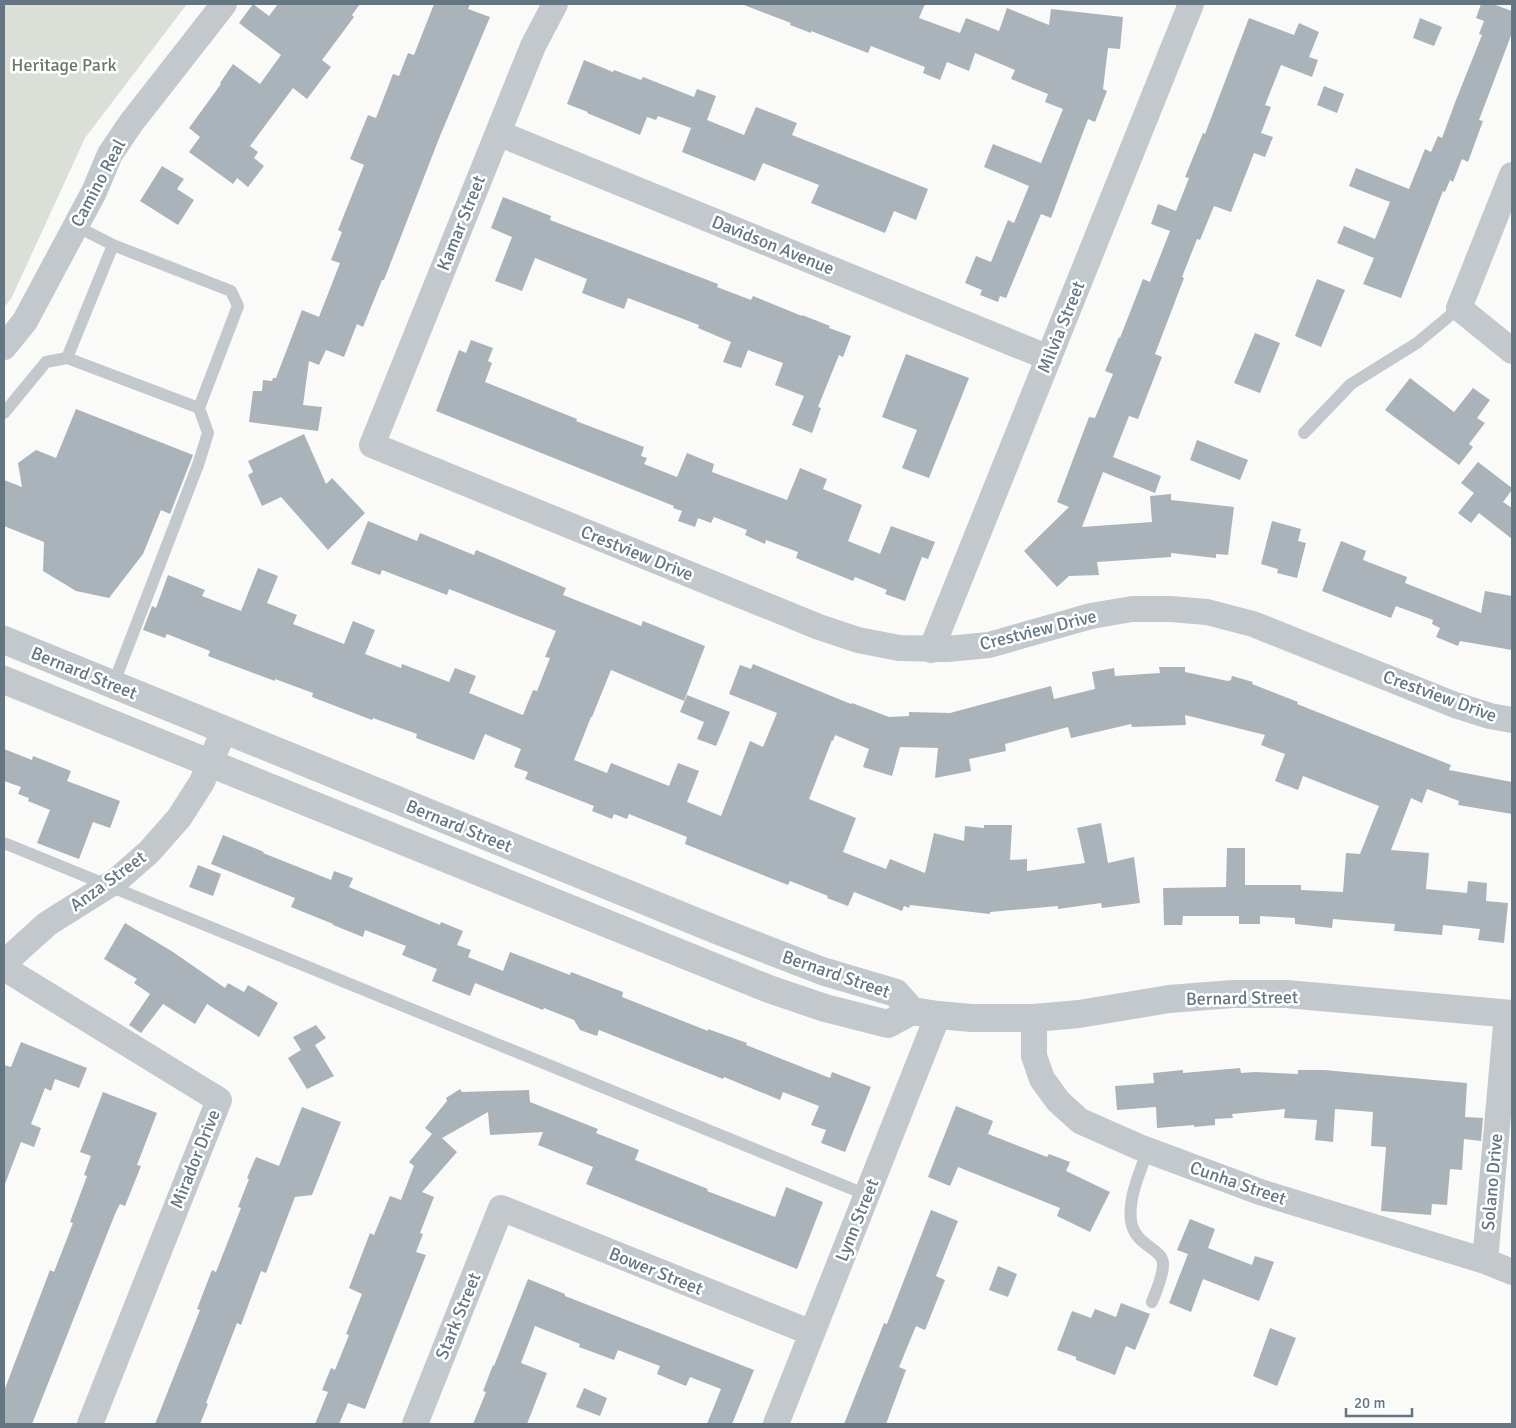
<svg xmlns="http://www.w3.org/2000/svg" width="1516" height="1428" font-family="Signika,sans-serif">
	<rect width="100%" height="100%" fill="#fafaf8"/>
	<path fill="#dadfd7" d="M4,4H187L85,138L11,299L4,307Z"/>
	<path fill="#aab3b9" d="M253,4L269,16L278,4H360L352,15L354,17L322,60L331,67L307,99L293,88L250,146L258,152L254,158L264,166L248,187L237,178L233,184L189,152L200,137L189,128L221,84L220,83L233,64L260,84L281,55L239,23Z
		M434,4H470L468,9L490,17L440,136L384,280H382L363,327L357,324L344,357L326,350L319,365L309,361L303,405L322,407L318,431L249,422L253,391H262L263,380L272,381L273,378H276L302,310L319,317L340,263L331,260L342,232L338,230L364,165L350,159L368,115L376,118L393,74L399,76L408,53L414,55Z
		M744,4H925L919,18L960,33L966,18L999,31L1007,8L1049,25L1051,9L1123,17L1120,49L1108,48L1103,89L1107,91L1095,122L1088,119L1051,218L1041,214L1006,298L1000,296L998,302L980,295L982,290L965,283L976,256L991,262L1008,220L1014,223L1029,186L984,167L993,144L1041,163L1063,109L1045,102L1048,94L1011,79L1015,70L975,53L969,71L947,62L940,80L923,73L925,67L871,46L868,53L811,31V33L790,25L791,23L744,5Z
		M1481,4H1493L1512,11V33L1479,120L1483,121L1468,162L1462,159L1453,182L1450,180L1445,192L1443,191L1401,298L1363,284L1374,258L1337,243L1344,226L1375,239L1390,202L1349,186L1356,168L1409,189L1425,149L1431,152L1438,136L1442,138L1456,100L1482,35L1479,34L1484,21L1476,18Z
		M1249,18L1294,35L1299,23L1319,32L1309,57L1318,60L1312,77L1281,65L1265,105L1271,107L1261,133L1273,137L1265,157L1254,153L1231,212L1214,206L1200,240L1197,239L1182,277L1184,278L1155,354L1162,357L1138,419L1129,416L1113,457L1161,476L1155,493L1103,472L1082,527L1152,522L1150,496L1171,494V500L1234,507L1228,555L1216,554V558L1171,553V557L1097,562L1099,575L1069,576L1057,587L1024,551L1069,507L1057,502L1089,417L1095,418L1113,374L1105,371L1119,337L1120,338L1143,279L1150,282L1170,231L1151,224L1158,204L1176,211L1189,178L1185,177L1203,133L1205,134Z
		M1420,18L1442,27L1434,46L1413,38Z
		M584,60L613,72L614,70L641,80L643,77L694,97L697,89L716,96L707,120L744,135L756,107L797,123L792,135L928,189L916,220L894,211L885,233L811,203L819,185L763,163L755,181L682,152L691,128L658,116L656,120L647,117L640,135L587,113L588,112L567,104Z
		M1324,86L1344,94L1337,113L1317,105Z
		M162,166L184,179L177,189L194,200L178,225L140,201Z
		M503,197L551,216L550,220L718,284L717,287L751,300L753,296L802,316V315L830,326L829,328L851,336L843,357L839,355L818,407L821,408L812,433L792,425L804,396L775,385L783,363L748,350L741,368L723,362L731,342L698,328L699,325L628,298L624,309L582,293L587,279L535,258L522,291L495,281L512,237L491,228Z
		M1317,279L1345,290L1321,347L1295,336Z
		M1255,333L1280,343L1260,393L1234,383Z
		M471,340L493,348L488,361L492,363L485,382L577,419L576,421L644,447L641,456L647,458L644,464L677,477L687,453L714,464L712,472L787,500L800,468L827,479L823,489L862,505L848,541L880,554L891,526L935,542L928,559L922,557L905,601L885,594L887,590L855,577L853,581L796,558L798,552L766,540L765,544L745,535L747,530L714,517L711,523L698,518L695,527L678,521L682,511L673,508L674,506L436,411L459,350L466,353Z
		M906,354L969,378L929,478L902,468L917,430L882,417Z
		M1410,378L1454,412L1473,388L1490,400L1477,418L1485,423L1469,444L1473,447L1459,465L1385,410Z
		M76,409L193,455L170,514L161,510L143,554L109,598L76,591L43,571L44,542L4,526V480L22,487L18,463L36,450L56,458Z
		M304,434L326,484L332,478L365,513L328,550L281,497L262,506L248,475L253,472L248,461Z
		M1197,440L1248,460L1240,480L1190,460Z
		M1478,462L1512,488V490L1503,502L1512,508V539L1479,513L1471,523L1458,513L1474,493L1461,483Z
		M368,521L417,541L420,533L474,555L476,550L566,588L563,595L641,626L643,621L705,646L684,701L611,670L592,717H591L574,760L607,773L611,763L669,786L678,763L699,771L687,802L721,816L750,741L763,747L777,713L729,694L740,665L751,669L753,664L851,704L852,703L889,717L909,716V712L950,713L1051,686L1054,699L1095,689L1092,672L1114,668L1115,676L1160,673L1159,667H1185V672L1228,681L1231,680L1232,676L1253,682L1252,684L1298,702L1297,704L1451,765L1449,770L1512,782V814L1458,805L1459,801L1427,789L1422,803L1411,798L1391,850L1429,853L1426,889L1467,893L1468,881L1487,883L1486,901L1508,903L1504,943L1478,940L1480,929L1443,925L1442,935L1394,931L1395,924L1333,919L1332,928L1295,924V918L1260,916V924H1239V916H1183L1182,925H1164L1163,888L1226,887L1227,848H1245V885H1301V890L1343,892L1346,853L1360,854L1379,806L1303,776L1298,790L1275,781L1285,754L1261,745L1265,735L1185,715L1186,725L1132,727L1131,724L1071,738L1068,727L1005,744L1006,751L969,759L971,771L935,778L938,748L900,747L892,776L863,767L869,749L835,735L833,741L832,740L809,799L856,818L843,852L886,869L890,859L925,873L934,833L964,841L965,826L984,828V825H1012L1010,860L1027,859V871L1085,863L1077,828L1101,823L1108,863L1134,857L1140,903L1102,908L1101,903L1058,909V906L990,912V914L910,905L909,908L904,906L902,911L854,892L848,906L827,898L828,896L790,881L788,885L685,844L687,837L629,814L627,819L614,814L612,819L592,811L594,806L525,779L528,772L514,767L521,749L485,734L474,760L416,738L417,734L373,718L372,720L312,697L313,693L275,679V681L208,656L210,651L167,634L165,638L143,630L152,606L156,608L168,575L205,590L202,596L241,611L258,568L278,576L267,603L297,615L293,624L344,644L353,621L375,630L365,654L401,668L402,664L449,682L455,668L476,676L469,693L523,715L533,690L537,691L550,658L545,657L556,631L449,589L447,595L382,570L380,575L351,564Z
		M1272,521L1301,529L1298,541L1306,543L1297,578L1277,573L1278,569L1261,564Z
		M1341,541L1366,551L1363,560L1407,577L1405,583L1481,613L1485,591L1512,596V650L1460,641L1458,646L1436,637L1440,628L1432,624L1433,620L1396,606L1391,618L1322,591Z
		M687,695L730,712L716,746L697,739L704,722L680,712Z
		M4,749L32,760L33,756L71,771L67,781L120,801L110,828L93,822L79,859L37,843L50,810L28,801L29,798L18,794L21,787L4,781Z
		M223,835L264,852L263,853L331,880L334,871L353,878L349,887L440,925L441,922L463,931L457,945L471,950L468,957L503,971L510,952L570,975L571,972L623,992L622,997L708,1031V1029L747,1043L746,1045L830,1078L832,1072L871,1087L845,1152L821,1143L826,1130L811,1125L819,1106L783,1092L780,1100L724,1077L723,1079L599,1030L597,1036L580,1030L574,1020L544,1008L543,1010L475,983L470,996L432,981L437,969L402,955L406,946L365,930L363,937L333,925V924L291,907L295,898L211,864Z
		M198,865L221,874L213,896L189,887Z
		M125,923L173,952L225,988L228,983L244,992L248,985L278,1003L259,1037L207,1004L195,1024L163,1004L141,1033L129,1025L150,994L134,983L137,979L104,959Z
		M316,1025L326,1038L315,1045L334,1076L307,1089L288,1058L301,1050L293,1037Z
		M21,1042L87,1068L79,1088L55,1079L51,1091L45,1088L31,1124L41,1128L34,1147L21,1142L5,1184H4V1065L11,1067Z
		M1240,1068L1241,1073L1255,1072L1298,1074V1070H1324L1467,1083L1465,1117L1483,1118L1481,1141L1464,1139L1462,1170L1450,1169L1447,1205L1432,1204L1431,1215L1381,1211L1386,1147L1371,1146L1373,1112L1335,1109L1333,1142L1315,1140L1317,1120L1284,1118L1285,1109L1232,1114L1233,1118L1215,1119V1125L1194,1127V1125L1157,1128L1156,1107L1117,1110L1115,1086L1154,1083L1153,1073L1183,1070V1073Z
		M460,1089L462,1092L529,1090L530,1102L598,1129L596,1133L639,1150L635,1160L708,1189L707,1191L775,1217L786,1187L823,1202L797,1269L586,1184L593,1167L538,1145L543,1132L490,1135L488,1112L442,1138L457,1152L422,1192L434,1197L420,1233L423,1234L416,1252L426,1255L365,1409L348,1403L339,1424H315L328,1392L322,1390L331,1368L335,1370L349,1335L346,1334L362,1294L349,1288L370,1233L374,1235L390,1196L401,1200L414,1166L409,1162L432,1134L425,1128L447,1101L446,1098Z
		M103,1092L157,1113L137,1165L141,1166L125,1206L120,1204L115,1214L32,1424H4V1391L50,1270L54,1272L73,1223L70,1222L87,1176L84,1175L91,1156L80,1152Z
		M956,1106L993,1121L988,1134L1047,1157L1049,1154L1070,1162L1066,1171L1110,1192L1090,1232L1057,1216L1060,1208L958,1167L950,1186L928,1177Z
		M302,1107L341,1122L312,1195L295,1197L266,1273L261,1271L241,1325L237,1323L206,1403L208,1404L200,1424H155L200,1310L197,1309L212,1270L216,1272L241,1208L238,1207L249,1179L247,1178L256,1157L279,1166Z
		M931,1210L958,1221L936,1276L945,1280L925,1330L916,1326L899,1367L906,1370L886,1424H844L884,1323L887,1324Z
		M1190,1219L1215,1229L1208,1248L1252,1265L1255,1256L1274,1262L1259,1301L1203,1279L1191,1312L1169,1303L1188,1254L1177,1250Z
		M998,1266L1017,1274L1008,1297L989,1290Z
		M528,1279L565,1294V1296L754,1370L732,1424H707L721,1389L690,1377L686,1386L657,1374L660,1366L618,1350L614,1360L579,1347L580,1344L535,1326L521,1363L547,1373L527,1424H473L486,1392L483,1391L493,1365L494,1366Z
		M1121,1303L1150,1314L1135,1350L1126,1346L1115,1375L1076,1360V1357L1057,1350L1072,1311L1091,1318L1095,1309L1116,1317Z
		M1270,1328L1296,1338L1277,1386L1253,1376Z
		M584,1388L607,1398L600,1416L576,1407Z"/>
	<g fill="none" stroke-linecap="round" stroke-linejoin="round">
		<path stroke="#c3c8cc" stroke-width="12" d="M76,226L113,245
			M4,413L46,362L67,358L199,408L238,306L231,291L113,245L67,358
			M1304,433L1351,384L1417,343L1459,308
			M113,685L198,465L208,433L199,408
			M4,843L867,1195
			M1148,1150C1140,1172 1128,1197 1131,1221C1135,1247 1164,1248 1163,1265C1163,1277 1156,1291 1152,1302"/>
		<path stroke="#c3c8cc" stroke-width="26" d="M555,4L533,46L372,445L819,627L858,640L899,648L947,649L989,645L1091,616L1132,609H1170L1207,612L1253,624L1455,705L1490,716L1512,720
			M498,133L1049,358
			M1512,175L1459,308L1512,351
			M4,347L25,321L94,192L110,154L131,123L224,4
			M931,650L1191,4
			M4,965L15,953L47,924L117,880L149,852L179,818L202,782L224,730
			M4,968L219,1100L90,1424
			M1034,1018V1056L1042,1079L1058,1101L1080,1121L1139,1147L1260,1192L1485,1261L1512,1272
			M1485,1261L1507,1014
			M415,1424L501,1208L812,1333
			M776,1424L938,1015"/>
		<path stroke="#c3c8cc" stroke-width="28" d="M4,640L719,931L822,971L896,993L912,1011
			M4,680L769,989L825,1008L888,1024L912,1011L938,1015L972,1018H1034L1079,1014L1169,999L1233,994H1286L1512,1014"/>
	</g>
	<g text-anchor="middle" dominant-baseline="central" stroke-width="5" stroke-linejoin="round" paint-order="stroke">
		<g font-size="18" fill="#687a64" stroke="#fff">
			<text x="64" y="65">Heritage Park</text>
		</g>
		<g font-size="18" fill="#657683" stroke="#fff">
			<text transform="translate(98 183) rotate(-62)">Camino Real</text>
			<text transform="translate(461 223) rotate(-68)">Kamar Street</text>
			<text transform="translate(773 245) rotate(22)">Davidson Avenue</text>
			<text transform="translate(1061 327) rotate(-68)">Milvia Street</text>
			<text transform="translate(637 553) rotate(22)">Crestview Drive</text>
			<text transform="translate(1038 630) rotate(-14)">Crestview Drive</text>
			<text transform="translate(84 673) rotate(22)">Bernard Street</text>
			<text transform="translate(1440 696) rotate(20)">Crestview Drive</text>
			<text transform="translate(459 826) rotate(22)">Bernard Street</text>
			<text transform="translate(108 881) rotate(-36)">Anza Street</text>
			<text transform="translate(836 974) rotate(19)">Bernard Street</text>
			<text transform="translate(1242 998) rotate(-1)">Bernard Street</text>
			<text transform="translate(195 1159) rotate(-68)">Mirador Drive</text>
			<text transform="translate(1492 1182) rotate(-85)">Solano Drive</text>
			<text transform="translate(1238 1183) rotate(19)">Cunha Street</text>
			<text transform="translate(857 1220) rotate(-68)">Lynn Street</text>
			<text transform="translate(656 1271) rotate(22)">Bower Street</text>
			<text transform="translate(458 1316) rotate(-68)">Stark Street</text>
		</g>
	</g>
	<rect width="1516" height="1428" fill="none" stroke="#657683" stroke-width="10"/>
	<path d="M1346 1408v8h66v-8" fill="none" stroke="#657683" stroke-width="2.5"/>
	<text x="1354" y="1408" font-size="15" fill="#657683" stroke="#ffffff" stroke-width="4" paint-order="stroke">20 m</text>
</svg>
